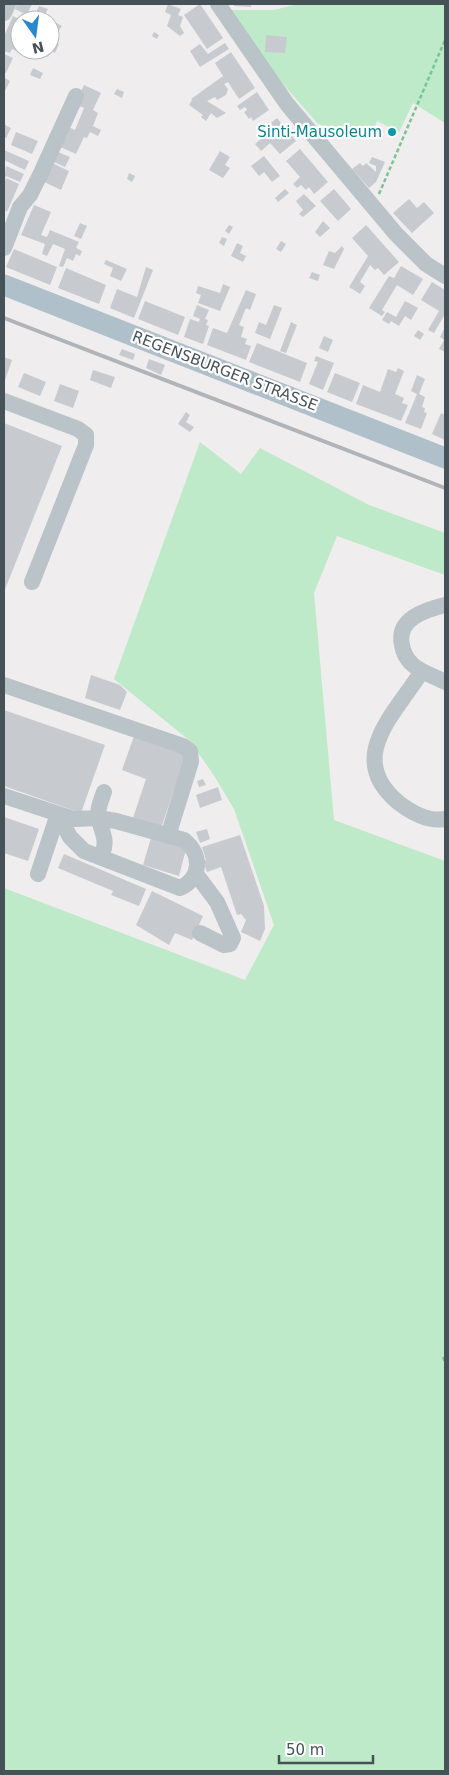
<svg xmlns="http://www.w3.org/2000/svg" width="449" height="1775" font-family="'DejaVu Sans',sans-serif">
	<rect width="100%" height="100%" fill="#efeded"/>
	<path fill="#beeac9" d="M298,4H445V123L413,103L399,132L377,121L370,137L318,124L261,59L230,10H274Z
		M200,442L241,474L260,448L369,505L445,533V575L337,536L314,593L334,820L445,861V1771H4V888L245,980L274,925L234,809L213,774L190,741L114,679Z"/>
	<path fill="#c7cbcf" d="M17,4H32L27,15L15,9Z
		M168,4L181,9L178,15L183,17L180,26L184,33L180,36L167,26L171,15L165,12Z
		M200,4L223,38L207,49L184,15Z
		M234,4H251V7L234,6Z
		M39,6L48,9L44,16L62,26L59,30L50,27V20L33,18Z
		M13,16L20,20V45L17,51L12,49L10,53L4,51V36Z
		M154,32L159,35L157,39L152,36Z
		M266,35L287,37L285,53L265,52Z
		M50,39L59,44L55,53L51,51L48,57L38,51L50,50Z
		M225,43L229,49L200,67L190,51L200,44L208,54Z
		M231,52L255,88L239,99L228,82L224,84L228,89L226,95L217,100L215,97L207,101L226,113L217,118L211,113L206,121L201,117L203,115L189,105L192,100L191,99L223,76L215,63Z
		M4,54L13,58L6,73L4,72Z
		M33,68L43,73L40,79L30,75Z
		M5,78L10,81L4,93V81Z
		M84,85L101,93L93,110L98,113L93,126L101,130L98,136L90,132L87,138L84,137L76,154L58,146L66,126L75,130L84,108L75,104Z
		M117,89L124,92L122,98L114,94Z
		M257,92L269,110L253,121L251,117L249,119L244,112L247,110L245,107L240,110L237,106Z
		M277,118L296,141L280,154L270,143L261,151L255,144L265,136L261,131Z
		M5,125L11,128L6,138L4,137Z
		M390,128L396,131L394,136L387,132Z
		M16,132L38,141L32,154L11,145Z
		M300,149L328,182L314,194L309,187L306,190L301,185L297,188L293,184L300,177L286,161Z
		M4,150L29,161L25,170L4,160Z
		M220,151L230,157L225,165L230,168L223,178L209,170Z
		M58,152L70,157L65,167L54,162Z
		M264,156L280,176L272,182L264,172L259,176L251,166Z
		M372,157L385,162L376,182L369,188L352,169L360,163L363,166L366,163L376,172V166L369,163Z
		M50,162L69,171L61,190L42,181Z
		M6,166L24,174L20,182L6,176L4,180Z
		M129,173L135,176L132,182L127,179Z
		M6,178L19,184L7,212L4,210V184Z
		M285,189L289,193L278,202L275,198Z
		M334,189L351,209L338,221L320,201Z
		M304,194L316,206L303,217L299,214L303,210L296,201Z
		M409,199L417,208L424,202L434,213L412,233L393,213Z
		M34,205L51,212L41,235L47,237L50,230L79,242L76,248L82,251L80,256L76,254L73,261L67,258L63,267L59,266L65,249L53,244L47,256L42,254L45,244L21,235Z
		M323,221L330,228L320,237L315,232Z
		M80,223L87,226L81,239L74,236Z
		M229,225L233,227L229,234L225,231Z
		M366,225L399,262L384,275L378,268L375,270L370,265L360,282L365,286L360,294L349,287L368,256L352,238Z
		M222,237L227,239L224,246L219,243Z
		M281,241L286,244L281,252L276,249Z
		M237,243L243,246L240,253L246,256L243,262L231,256Z
		M342,246L344,249L334,269L323,265L329,251L335,253Z
		M14,249L57,267L50,285L6,267Z
		M106,260L127,269L121,281L110,276L113,268L104,264Z
		M401,266L423,279L413,295L397,285L382,310L385,312L382,316L369,308L389,276L394,278Z
		M146,267L153,270L134,318L110,308L117,289L137,297Z
		M66,268L106,285L99,304L58,288Z
		M312,272L320,275L318,281L309,278Z
		M432,282L445,290V314L434,333L428,330L439,311L421,300Z
		M223,284L230,287L220,311L198,303L201,295L196,293L198,286L220,293Z
		M246,290L256,294L250,310L246,308L239,325L244,327L241,337L247,339L245,344L251,346L246,360L207,345L213,328L227,333Z
		M145,301L185,317L178,335L138,319Z
		M405,301L418,308L411,320L405,316L399,326L391,321L389,324L382,320L387,312L396,317Z
		M197,305L209,310L205,319L208,320L206,325L209,326L203,344L184,337L190,319L199,322L200,319L193,316Z
		M274,305L282,308L270,339L255,333L259,322L266,325Z
		M291,322L297,325L286,353L280,351Z
		M445,327V352L439,349L444,340L440,337Z
		M418,330L424,334L420,340L414,336Z
		M324,336L333,340L328,352L319,348Z
		M257,343L307,363L300,382L249,362Z
		M122,349L135,354L133,360L119,355Z
		M316,356L334,363L323,390L309,384L318,362L314,361Z
		M4,357L12,360L4,383Z
		M149,359L165,365L161,375L146,368Z
		M398,368L404,371L395,394L404,398L402,403L408,405L401,421L356,404L363,385L380,392L388,369L396,372Z
		M93,370L115,377L111,388L90,380Z
		M24,373L46,382L40,396L18,387Z
		M335,373L360,383L352,402L327,392Z
		M417,375L425,379L419,394L425,397L422,407L425,408L424,412L427,413L421,429L405,423L417,394L411,391Z
		M60,384L79,391L73,408L54,401Z
		M186,412L190,415L186,422L194,427L190,432L178,424Z
		M441,413L445,415V440L432,434Z
		M4,423L62,446L4,592Z
		M91,675L120,685L127,692L120,710L85,698Z
		M4,710L105,745L81,813L4,786Z
		M134,736L187,753L161,828L133,818L146,779L122,770Z
		M203,779L206,785L199,787L197,781Z
		M218,787L222,800L200,808L196,795Z
		M4,817L39,829L28,861L4,853Z
		M207,829L210,839L200,843L196,832Z
		M240,835L264,906L265,929L260,941L241,932L246,920L241,914L237,915L221,867L207,872L203,861L206,860L202,847Z
		M151,838L186,849L179,876L143,865Z
		M64,854L146,889L139,906L111,895L113,891L58,868Z
		M152,891L203,916L192,940L175,933L169,945L136,925Z"/>
	<g fill="none" stroke-linecap="round" stroke-linejoin="round">
		<path stroke="#7ac596" stroke-width="2.5" stroke-dasharray="4 2.5" stroke-linecap="butt" d="M379,194L445,40
			M443,1357L445,1362"/>
		<path stroke="#b9c3c8" stroke-width="16" d="M218,4L287,104L396,234L426,264L445,276
			M4,13L8,4
			M4,248L20,207L30,195L41,173L76,96
			M4,401L78,429L86,435V445L32,582
			M445,605C425,610 396,619 402,645C403,651 406,658 411,663C419,672 434,676 445,682
			M422,671C395,714 344,758 399,803C412,813 428,822 445,819
			M4,685L183,746L190,751L191,762L168,836
			M4,796L74,819L98,818L116,821L184,840C202,854 202,878 180,888L84,851L70,837L58,814
			M97,856L102,854C109,839 100,830 98,815C98,807 101,800 104,792
			M38,874L58,814
			M196,874L217,902L233,938L230,944L224,945L200,933"/>
		<path stroke="#afc0ca" stroke-width="21" d="M4,285L445,458"/>
		<path stroke="#b0b3b7" stroke-width="4" d="M4,318L445,488"/>
	</g>
	<circle fill="#0f9aa8" stroke="#fff" stroke-width="2" cx="392" cy="132" r="5"/>
	<g text-anchor="middle" dominant-baseline="central" stroke-width="4.5" stroke-linejoin="round" paint-order="stroke">
		<g font-size="15" fill="#0d838f" stroke="#fff" text-anchor="end">
			<text x="382" y="132">Sinti-Mausoleum</text>
		</g>
		<g font-size="15" fill="#475258" stroke="#fff">
			<text transform="translate(225 371) rotate(21)">REGENSBURGER STRASSE</text>
		</g>
	</g>
	<rect width="449" height="1775" fill="none" stroke="#475258" stroke-width="10"/>
	<g transform="translate(35 35) rotate(166)"><circle r="24" fill="#ffffff" stroke="#b5babc"/>
	<path d="M0-4L9 19L0 12L-9 19Z" fill="#2987ce"/>
	<text y="-8" font-size="14" font-weight="bold" text-anchor="middle" fill="#475258">N</text>
	</g>
	<path d="M279 1755v8h94v-8" fill="none" stroke="#475258" stroke-width="2.5"/>
	<text x="286" y="1755" font-size="15" fill="#475258" stroke="#ffffff" stroke-width="4" paint-order="stroke">50 m</text>
</svg>
